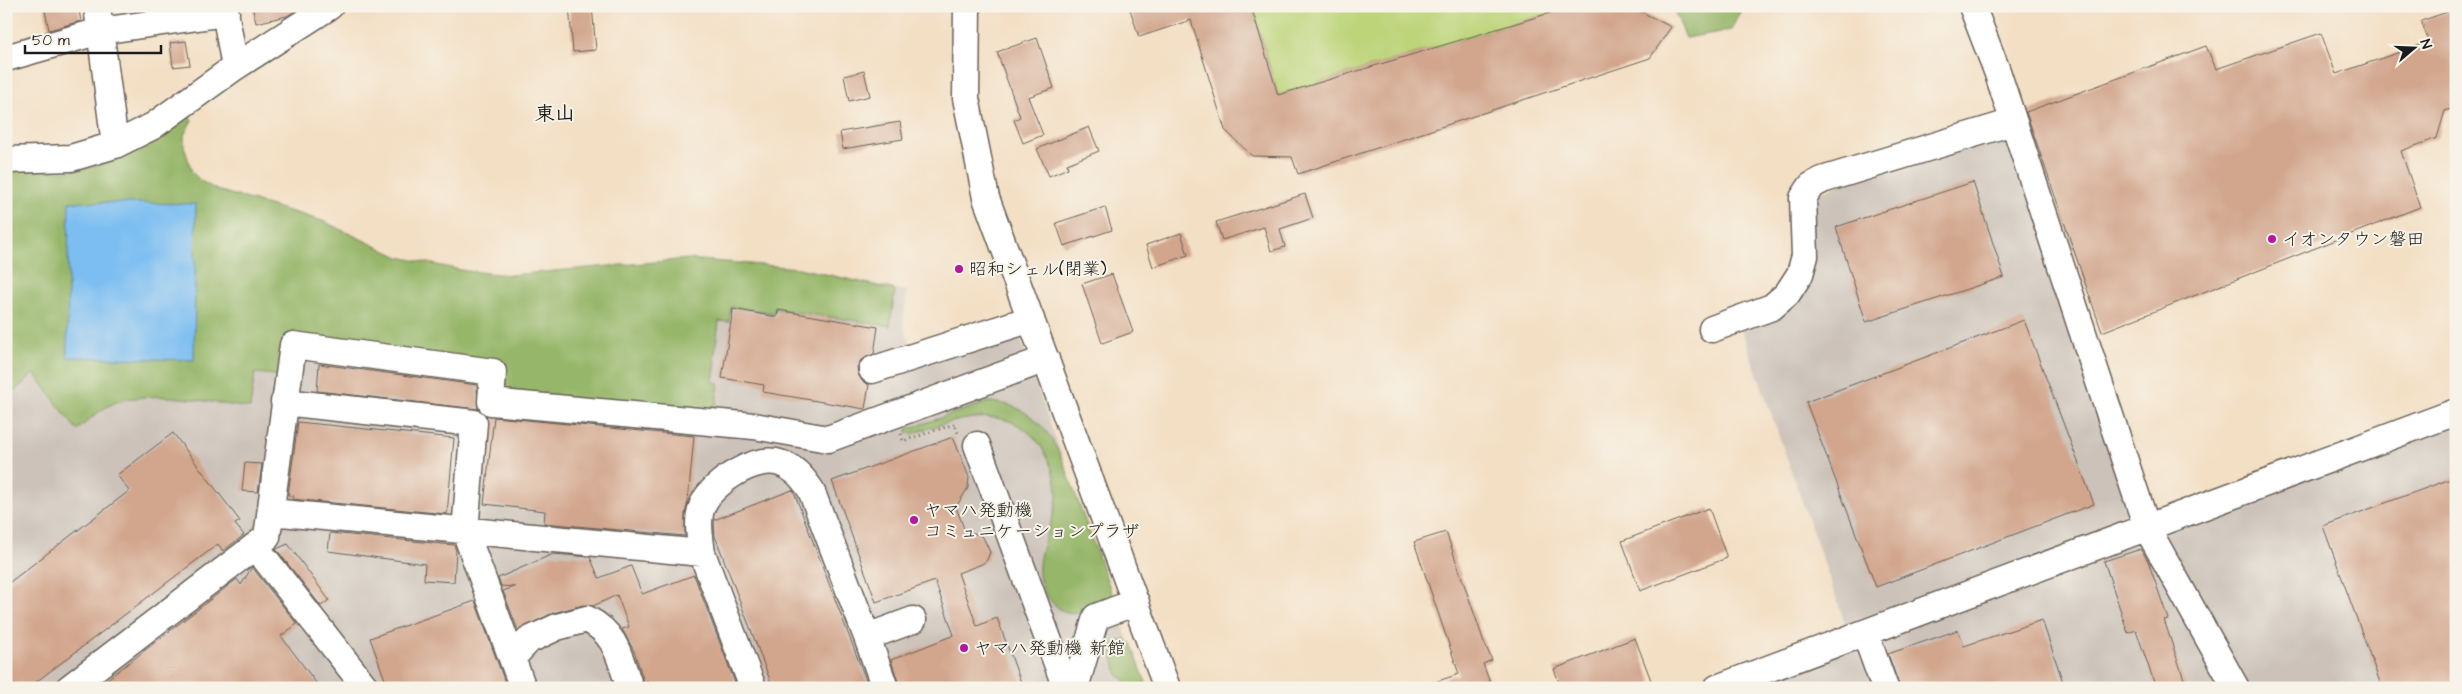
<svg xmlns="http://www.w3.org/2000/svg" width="2462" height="694" font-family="'Architects Daughter','Klee One',sans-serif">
	<rect width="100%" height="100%" fill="#f7f3e8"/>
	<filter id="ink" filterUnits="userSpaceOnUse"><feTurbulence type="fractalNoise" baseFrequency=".02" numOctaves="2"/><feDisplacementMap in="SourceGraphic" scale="10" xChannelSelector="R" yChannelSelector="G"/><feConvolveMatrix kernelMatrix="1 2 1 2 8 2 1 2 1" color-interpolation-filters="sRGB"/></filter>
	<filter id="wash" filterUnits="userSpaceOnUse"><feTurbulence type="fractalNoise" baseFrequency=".0096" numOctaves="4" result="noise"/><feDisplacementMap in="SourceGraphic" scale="20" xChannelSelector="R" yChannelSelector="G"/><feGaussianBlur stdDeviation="1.12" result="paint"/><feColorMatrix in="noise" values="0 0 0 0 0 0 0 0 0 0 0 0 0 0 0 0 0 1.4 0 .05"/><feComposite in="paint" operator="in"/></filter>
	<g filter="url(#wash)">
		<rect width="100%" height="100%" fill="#f3dfc4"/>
		<path fill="#ccc2b9" d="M192,120L184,135V146L192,172L201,181L217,190L323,221L399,257L466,271L510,275L688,259L799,268L907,291L903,324L910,345L1015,324L1116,609L1148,688H6V164L73,171L94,167Z
			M2013,122L2147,528L2456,412V688H1698L1845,623L1738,320L1799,274L1803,198Z"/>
		<path fill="#bdd479" stroke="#6c784a" d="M1252,6H1573L1278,95Z"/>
		<path fill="#96b669" stroke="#596942" d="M1672,6H1743L1731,30L1686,38Z
			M188,115L192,120L184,135V146L192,172L201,181L217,190L323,221L399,257L466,271L510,275L688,259L799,268L895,290L890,326L775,309L774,313L731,307L729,322L719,321L714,360L716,361L713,382L719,383L714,420L498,390L501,369L289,339L284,376L255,373L250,408C211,403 156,389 117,402C102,407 89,420 77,430L34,373L6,399V164C28,166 54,173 75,170C117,166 153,136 188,115Z
			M988,402C1029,403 1051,431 1065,466L1114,599C1090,609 1070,624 1050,600C1022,566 1055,531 1057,495C1058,482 1051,466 1046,455C1017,398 958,419 911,434L907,432V429Z
			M1126,638L1131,643L1148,688H1130L1123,678L1118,676L1111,652L1113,643Z"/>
		<path fill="#7cbef2" stroke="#4c6d87" d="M69,202L196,204L194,360L67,357Z"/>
		<g id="blocks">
			<path fill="#d2a68d" d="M44,6H78L81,21L49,30Z
				M252,6H302L287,16L256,23Z
				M569,6H592L596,50L573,52Z
				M1129,6H1251L1278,95L1573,6H1630L1671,27L1650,58L1298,174L1292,157L1252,156L1225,130L1191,20L1139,37Z
				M2456,9V107L2445,111L2437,138L2401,151L2420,207L2102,332L2026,112L2206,46L2216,69L2321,33L2336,74L2429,42L2421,21Z
				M1037,38L1054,88L1028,97L1043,135L1023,143L1014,120L1020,117L997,52Z
				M186,41L190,65L173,67L170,43Z
				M864,71L870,96L849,101L844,76Z
				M900,122L903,139L843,149L840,132Z
				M1089,127L1099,151L1067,164L1068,168L1049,176L1037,149Z
				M1973,182L2004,277L1866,322L1836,227Z
				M1305,194L1313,218L1280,229L1285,247L1271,251L1264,227L1222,240L1216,222Z
				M1105,207L1112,230L1064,246L1056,223Z
				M1181,233L1188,255L1153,267L1146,245Z
				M1112,274L1133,332L1102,343L1082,284Z
				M733,309L777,317L778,310L878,327L874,354L861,360L857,367L858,374L862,381L869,385L865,409L763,392L764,385L722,378Z
				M2024,320L2094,504L1876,587L1806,402Z
				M319,364L477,385L478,409L317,391Z
				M494,417L694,436L688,501L685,514V536L544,523L545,511L484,504Z
				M298,422L454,438L447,514L292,499L294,496L288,495Z
				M173,433L240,521L235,524L244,535L223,551L218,544L28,688H15L6,677V585L129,491L117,475Z
				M953,437L969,477L968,488L956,507L966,534L974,533L983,537L990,552L987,560L982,564L958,573L977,626L997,618L1023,688H900L891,660L954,635L935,581L876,602L832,481Z
				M245,463L262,464L258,492L242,491Z
				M2456,477V688H2382L2323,526Z
				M792,490L794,492L869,688H773L715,536L714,520Z
				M1709,508L1727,558L1640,591L1622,541Z
				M1446,532L1484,642L1492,660L1483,664L1492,688H1427L1426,685L1459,674L1414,542Z
				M330,533L454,545L456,551L454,582L424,580L425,564L328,551Z
				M288,544L329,600L321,606L276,549Z
				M2141,549L2148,561L2168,619L2164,620L2187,688H2156L2136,630L2128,633L2104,561Z
				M553,554L590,557L599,578L631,566L642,594L694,575L737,688H649L647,681L644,682L634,651L622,629L629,627L617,595L593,606L583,605L553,613L518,630L503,591L515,587L501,586L498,578Z
				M252,567L297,624L281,636L320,688H96L237,579L241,585Z
				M475,601L507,688H388L370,638Z
				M2042,620L2065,688H1900L1888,654L1958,630L1964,646Z
				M1635,638L1652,683L1639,688H1561L1554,669Z"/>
		</g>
	</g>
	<g filter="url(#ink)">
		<use href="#blocks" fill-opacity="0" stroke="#676057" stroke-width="1"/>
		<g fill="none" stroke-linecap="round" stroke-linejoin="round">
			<defs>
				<path id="minor" d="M97,6L115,145
					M224,6L235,67
					M967,6L966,98L986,198L1167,688
					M1972,6L1997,71L2147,528L2236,688
					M6,58L100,31L226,13
					M6,160L71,158L115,145L153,126L235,67L330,6
					M1712,329L1772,307L1787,294L1800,274L1805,256L1803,198L1811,186L1822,180L2013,122
					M872,370L1031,319
					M284,402L474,423L465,531L523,688
					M977,445L1066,688
					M271,512L702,553C700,537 696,519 703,504C713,482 756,455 780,463C795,468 802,477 811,490L867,637L913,620
					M255,546L366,688
					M702,553L753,688
					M1865,633L1885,688
					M867,637L885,688
					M512,658L529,640L557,627L587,619C618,635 619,658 630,688
					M69,688L267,537L293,345L493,372L491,402L754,426L828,439L1046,359
					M1075,688L1096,617L1136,602
					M1717,688L2456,412"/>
			</defs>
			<use href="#minor" stroke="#676057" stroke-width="29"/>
			<path stroke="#676057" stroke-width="3" stroke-dasharray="1 4" stroke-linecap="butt" d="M901,434L903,441L955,424L958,433"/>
			<use href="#minor" stroke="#fff" stroke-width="26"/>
		</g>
	</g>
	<g fill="#b5179e" stroke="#f7f3e8" stroke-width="2">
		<circle cx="2272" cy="239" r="5"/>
		<circle cx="959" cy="269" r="5"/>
		<circle cx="914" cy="520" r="5"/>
		<circle cx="964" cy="648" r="5"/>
	</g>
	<g text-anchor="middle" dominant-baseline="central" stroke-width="4" stroke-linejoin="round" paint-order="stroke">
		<g font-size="18" fill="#1c1c1c" stroke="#f7f3e8" text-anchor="start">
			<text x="2282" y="239">イオンタウン磐田</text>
			<text x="969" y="269">昭和シェル(閉業)</text>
			<text x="924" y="510">ヤマハ発動機<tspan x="924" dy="21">コミュニケーションプラザ</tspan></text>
			<text x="974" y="648">ヤマハ発動機 新館</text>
		</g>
		<g font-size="20" font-weight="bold" fill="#1c1c1c" stroke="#f7f3e8">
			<text x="555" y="114">東山</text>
		</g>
	</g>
	<rect width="2462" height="694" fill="none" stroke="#f7f3e8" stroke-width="25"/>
	<g transform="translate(2414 48) rotate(71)" stroke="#f7f3e8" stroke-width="4" paint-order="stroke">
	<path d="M0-4L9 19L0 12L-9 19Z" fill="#1c1c1c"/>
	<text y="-8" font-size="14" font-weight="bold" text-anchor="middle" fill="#1c1c1c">N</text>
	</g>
	<path d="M25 45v8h136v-8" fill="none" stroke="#1c1c1c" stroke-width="2.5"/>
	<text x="32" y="45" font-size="15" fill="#1c1c1c" stroke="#f7f3e8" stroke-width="4" paint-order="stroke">50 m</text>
</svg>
